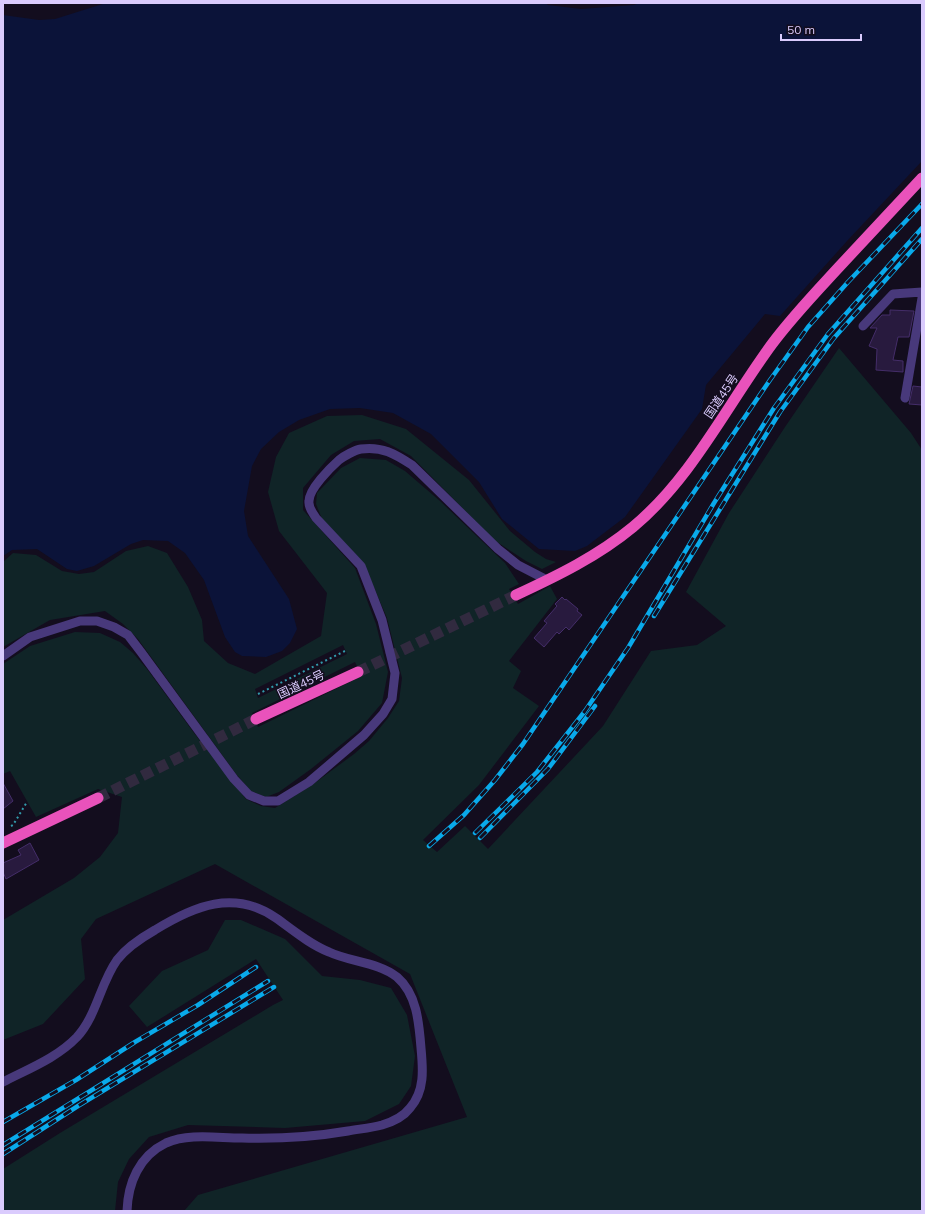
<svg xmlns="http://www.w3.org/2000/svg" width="925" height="1214" font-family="Mulish,'Noto Sans JP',sans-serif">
	<rect width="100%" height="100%" fill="#130d1e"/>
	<path fill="#102427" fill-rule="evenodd" d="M839,348L911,433L922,450V1211H184L198,1195L467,1117L410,974L215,864L96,919L81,939L85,979L43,1024L3,1040V920L74,878L100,857L118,833L122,797L98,789L36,817L10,771L3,774V664L30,646L75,632L100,633L120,642L133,653L147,669L194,733L246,799L261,806L275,808L312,785L354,754L369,741L388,718L399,701L402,678L387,618L364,564L322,519L316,504L317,493L341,468L360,458L386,460L405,471L440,501L505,563L519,584L509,589L518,604L550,586L557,599L509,661L521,671L513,688L539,706L479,785L423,840L437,852L465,826L488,849L603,726L651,651L697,645L726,626L686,592L729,513L785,427Z
		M362,415L406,429L469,480L510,531L535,552L546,559L556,562L542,569L526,561L494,540L411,456L380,439L354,441L331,455L303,488V510L355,568L376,624L388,672L382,703L358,731L311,769L279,792L266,797L251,791L236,774L138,639L123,624L105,611L50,620L3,647V562L13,553L36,555L62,571L79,574L94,572L126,551L148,546L167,553L188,587L202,620L204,641L228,663L255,674L321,636L327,593L279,531L268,492L276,457L289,433L327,416ZM343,645L347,654L258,698L255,689ZM355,662L362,676L258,727L252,713Z
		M225,920H241L285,939L322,976L360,980L391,988L407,1015L415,1056L411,1086L399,1104L365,1121L285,1128L188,1125L149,1137L129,1159L118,1182L115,1211H3V1169L60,1133L273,1005L283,1000L256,959L147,1027L129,1006L162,971L208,950Z"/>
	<path fill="#0b1339" d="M106,3H545L548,5L581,9L634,5L639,3H922V161L847,241L780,316L765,314L706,385L702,409L625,517L587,546L575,551L539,549L502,519L479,482L431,434L393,413L360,408L330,409L299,420L279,432L261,449L252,466L244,511L248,536L289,599L297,629L290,643L282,651L266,657L242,656L235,652L225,637L204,580L185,553L168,541L143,540L131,544L94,566L77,571L67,569L37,549L12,550L3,556V15L39,20L55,19Z"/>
	<path fill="#281a3e" stroke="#442d69" d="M890,310L914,311L909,337H898L893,360L903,361V372L876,370L877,349L869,346L877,328H870L882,315H890Z
		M913,386L922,387V405L909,404Z
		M562,597L565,600L566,599L578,609L577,611L582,615L569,630L566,627L559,634L557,632L544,647L534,638L547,623L544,621L557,606L555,604Z
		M3,783L13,801L3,809Z
		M30,843L39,860L6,879L3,872V863L21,855L18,850Z"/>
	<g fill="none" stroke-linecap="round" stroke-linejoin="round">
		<path stroke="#312a3f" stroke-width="11" stroke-dasharray="11 5.5" stroke-linecap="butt" d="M358,672L516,595
			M98,798L256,719"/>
		<path stroke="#329bab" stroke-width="2" stroke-dasharray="2 3" stroke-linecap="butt" d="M258,694L345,651
			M11,826L13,825L27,802"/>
		<path stroke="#48397b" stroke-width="9" d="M863,326L893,294L922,292
			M905,398L922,298
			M3,656L30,637L80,621H97L114,627L128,635L141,652L234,779L249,795L264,801H278L309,782L364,735L383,714L392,699L395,673L382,620L361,566L316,518C313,513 308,508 309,501C309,489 330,468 339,460C344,456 355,450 361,449C382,446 395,454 412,465L498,549L518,565L547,580
			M3,1082C28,1069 57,1058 77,1037C97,1015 100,984 117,960C127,947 141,938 155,930C194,906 234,889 276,918C293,930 309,944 329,952C350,962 378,962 397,977C417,994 419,1023 421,1048C423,1069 425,1091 410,1108C404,1116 392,1122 382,1125C371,1128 359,1129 348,1131C313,1137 278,1139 242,1138C217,1138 189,1133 166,1143C139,1156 128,1183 127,1211"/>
		<path stroke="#e952bb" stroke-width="11" d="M516,595C557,576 598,556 633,527C692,478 727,405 772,344C792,317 816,292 839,267C867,237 894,208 922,178
			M256,719L358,672
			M3,843L98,798"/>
		<defs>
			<path id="rail" d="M654,616L780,412L834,338L922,239
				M475,833L537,772L585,711L628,648L714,503L774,408L828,334L922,228
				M480,838L548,769L595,706
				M429,846L464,815L495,780L523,744L770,380L808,327L848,282L922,204
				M3,1122L76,1080L135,1042L198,1005L256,967
				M3,1145L268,981
				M3,1154L78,1106L274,987"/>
		</defs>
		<use href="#rail" stroke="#09aaeb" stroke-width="4.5"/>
		<use href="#rail" stroke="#130d1e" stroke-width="3" stroke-dasharray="9" stroke-linecap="butt"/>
	</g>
	<g text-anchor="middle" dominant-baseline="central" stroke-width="3" stroke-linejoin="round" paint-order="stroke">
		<g font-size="12" fill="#dacbfd" stroke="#130d1e">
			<text transform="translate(721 396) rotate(-56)">国道45号</text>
			<text transform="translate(301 684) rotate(-25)">国道45号</text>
		</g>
	</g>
	<rect width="925" height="1214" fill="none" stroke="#dacbfd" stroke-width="8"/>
	<path d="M781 34v6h80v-6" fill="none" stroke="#dacbfd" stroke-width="2"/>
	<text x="787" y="34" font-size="12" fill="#dacbfd" stroke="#130d1e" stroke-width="3" paint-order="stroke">50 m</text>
</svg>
